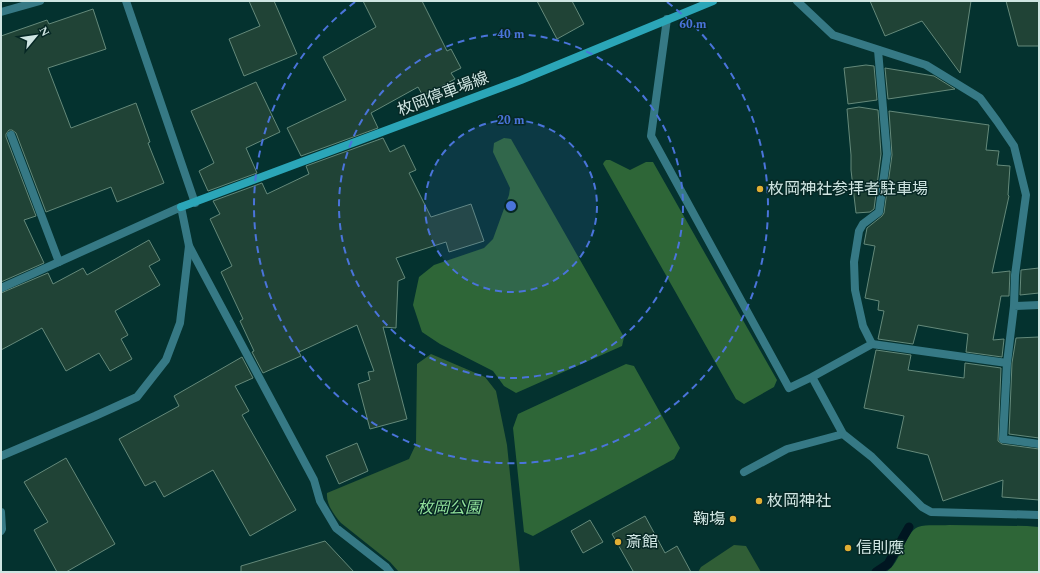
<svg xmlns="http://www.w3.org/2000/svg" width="1040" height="573" font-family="Spectral,'Noto Sans JP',serif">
	<rect width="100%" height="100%" fill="#04322f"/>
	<path fill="#305e36" d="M431,354L485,377L496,391L507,445L520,572H399L390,562L341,523C334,515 326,504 327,493L409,459L416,444L417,364Z
		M734,545L746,546L761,572H698L701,567Z"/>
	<path fill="#2e6637" d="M504,138L511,139L624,337L622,346L516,393L504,386L493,371L440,344L422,332L413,305L419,277L434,265L484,248L493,239L509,195L510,188L493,152L494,143Z
		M606,160H610L630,170L646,162H653L777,380L774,387L744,404L736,399L603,164L604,162Z
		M626,364L634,366L680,448L674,459L533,536L524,532L513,428L518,414Z
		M949,525L1027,526L1039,527V572H886C901,563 905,532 918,527C927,524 940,526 949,525Z"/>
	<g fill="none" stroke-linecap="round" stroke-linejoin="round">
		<path stroke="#001621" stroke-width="9" d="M876,572L888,564L909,527"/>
	</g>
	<path fill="#204336" stroke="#64897a" d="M249,1H274L297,54L244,76L229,39L260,26Z
		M363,1H422L447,51L451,49L461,68L451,73L455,79L423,96L418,87L371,113L378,128L301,156L287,128L346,100L323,57L376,27Z
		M537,1H572L584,24L557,39Z
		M870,1H971L960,73L922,21L885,36Z
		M1006,1H1039V46H1018Z
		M93,9L106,49L48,68L71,128L136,103L150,142L148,143L164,183L117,202L111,187L46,212L16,133L12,130H9L6,134V137L36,216L24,220L44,263L1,282V36L47,20L49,24Z
		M866,65L874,66L877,100L848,104L844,68Z
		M885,68L934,76L955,89L888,99Z
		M256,82L280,132L246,148L257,173L208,191L199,171L214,163L191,111Z
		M859,107L878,110L881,154L874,209L870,212L856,213L851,170V155L847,109Z
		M889,111L989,125L986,150L999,151L997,165L1010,166L1008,195L1009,196L992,273L1010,271L1009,296H1001L993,340L1004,339L1002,357L966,352L968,334L918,325L913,344L878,339L884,311L878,310L879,301L865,298L875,246L864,244L867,228L882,216L884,213L892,155Z
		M383,138L390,152L404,145L416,170L409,173L431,217L471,204L484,241L449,252L446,242L396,258L405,278L398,281L396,328L383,327L407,419L370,429L358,384L370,380L368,372L374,371L357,325L299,352L301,356L263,373L252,352L254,351L240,321L243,319L221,272L232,266L210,219L220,214L213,201L262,183L267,194L309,174L306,166Z
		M149,240L160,260L149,266L160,285L115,311L128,335L121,339L132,359L110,371L99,353L66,371L42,328L1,350V293L48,273L53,284L83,268L87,275Z
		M1039,268V293L1020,295L1021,270Z
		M1039,337V438L1009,434L1012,363L1016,338Z
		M876,350L911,355L908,370L964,378L965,363L1001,368L998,441L1002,444L1039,449V500L1002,497L1003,480L943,501L928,455L897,448L904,416L864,408Z
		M242,357L253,378L235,386L249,411L242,415L296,510L250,536L213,470L164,497L155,481L145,486L119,439L179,406L174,396Z
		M357,443L368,471L339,484L326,456Z
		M66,458L115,544L66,572H57L34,530L48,522L24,482Z
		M645,516L665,553L677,546L691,572H631L633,571L612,534Z
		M590,520L603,542L583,553L571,531Z
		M325,541L354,572H241V566Z"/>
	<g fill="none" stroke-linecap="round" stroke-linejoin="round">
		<path stroke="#367985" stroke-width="8" d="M1,12L40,1
			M11,135L59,262
			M872,344L863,326L855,290L854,262L859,231L863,224L879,212L887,154L878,50"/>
		<path stroke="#367985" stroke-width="8" d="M126,1L195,203
			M797,1L833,35L926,65L980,98L997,121L1014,146L1026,195L1015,275L1014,306L1039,305
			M667,19L651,136L789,388L812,377L843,434L872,457L922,507L931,512L1039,515
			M189,246L314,480L320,501L336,528L386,567L390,572
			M1014,306L1007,363L1003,439L1039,444
			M812,377L872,344L1007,363
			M744,472L787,449L843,434"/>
		<path stroke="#367985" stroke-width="8" d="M1,288L181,207L189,246L180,323L166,360L137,397L95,416L1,456
			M1,512L2,529L1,531"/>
		<path stroke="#2ba6b8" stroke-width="8" d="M181,207L521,80L713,1"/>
	</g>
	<circle cx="511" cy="206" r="86" fill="#4a74da" fill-opacity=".12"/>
	<g fill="none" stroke="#4a74da" stroke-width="2" stroke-dasharray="7 5">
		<circle cx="511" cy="206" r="86"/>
		<circle cx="511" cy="206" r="172"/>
		<path d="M667 2A257 257 0 1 1 355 2"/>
	</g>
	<g fill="#e2af34" stroke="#062724" stroke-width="1.5">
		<circle cx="760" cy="189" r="4"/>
		<circle cx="759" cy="501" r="4"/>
		<circle cx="733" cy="519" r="4"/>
		<circle cx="618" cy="542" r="4"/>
		<circle cx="848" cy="548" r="4"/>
	</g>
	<g text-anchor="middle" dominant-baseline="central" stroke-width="3" stroke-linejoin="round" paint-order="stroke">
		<g font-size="16" fill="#cfe5e2" stroke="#062724">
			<text transform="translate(443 94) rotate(-21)">枚岡停車場線</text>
		</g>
		<g font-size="16" fill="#cfe5e2" stroke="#062724" text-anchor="start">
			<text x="768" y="189">枚岡神社参拝者駐車場</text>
			<text x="767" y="501">枚岡神社</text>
			<text x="725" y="519" text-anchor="end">鞠塲</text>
			<text x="626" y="542">斎館</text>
			<text x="856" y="548">信則應</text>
		</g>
		<g font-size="16" font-style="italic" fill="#92e19b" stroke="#062724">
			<text x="449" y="508">枚岡公園</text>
		</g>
	</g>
	<circle cx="511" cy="206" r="6" fill="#4a74da" stroke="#062724" stroke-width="2"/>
	<g font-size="12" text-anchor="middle" font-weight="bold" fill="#4a74da" stroke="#062724" stroke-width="3" stroke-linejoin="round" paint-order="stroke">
		<text x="693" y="28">60 m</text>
		<text x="511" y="38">40 m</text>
		<text x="511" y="124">20 m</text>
	</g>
	<rect width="1040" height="573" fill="none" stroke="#cfe5e2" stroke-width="4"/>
	<g transform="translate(36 36) rotate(61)" stroke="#062724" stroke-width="3" paint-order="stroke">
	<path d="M0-3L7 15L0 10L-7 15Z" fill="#cfe5e2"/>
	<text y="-6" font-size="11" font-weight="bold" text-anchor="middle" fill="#cfe5e2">N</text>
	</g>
</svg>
